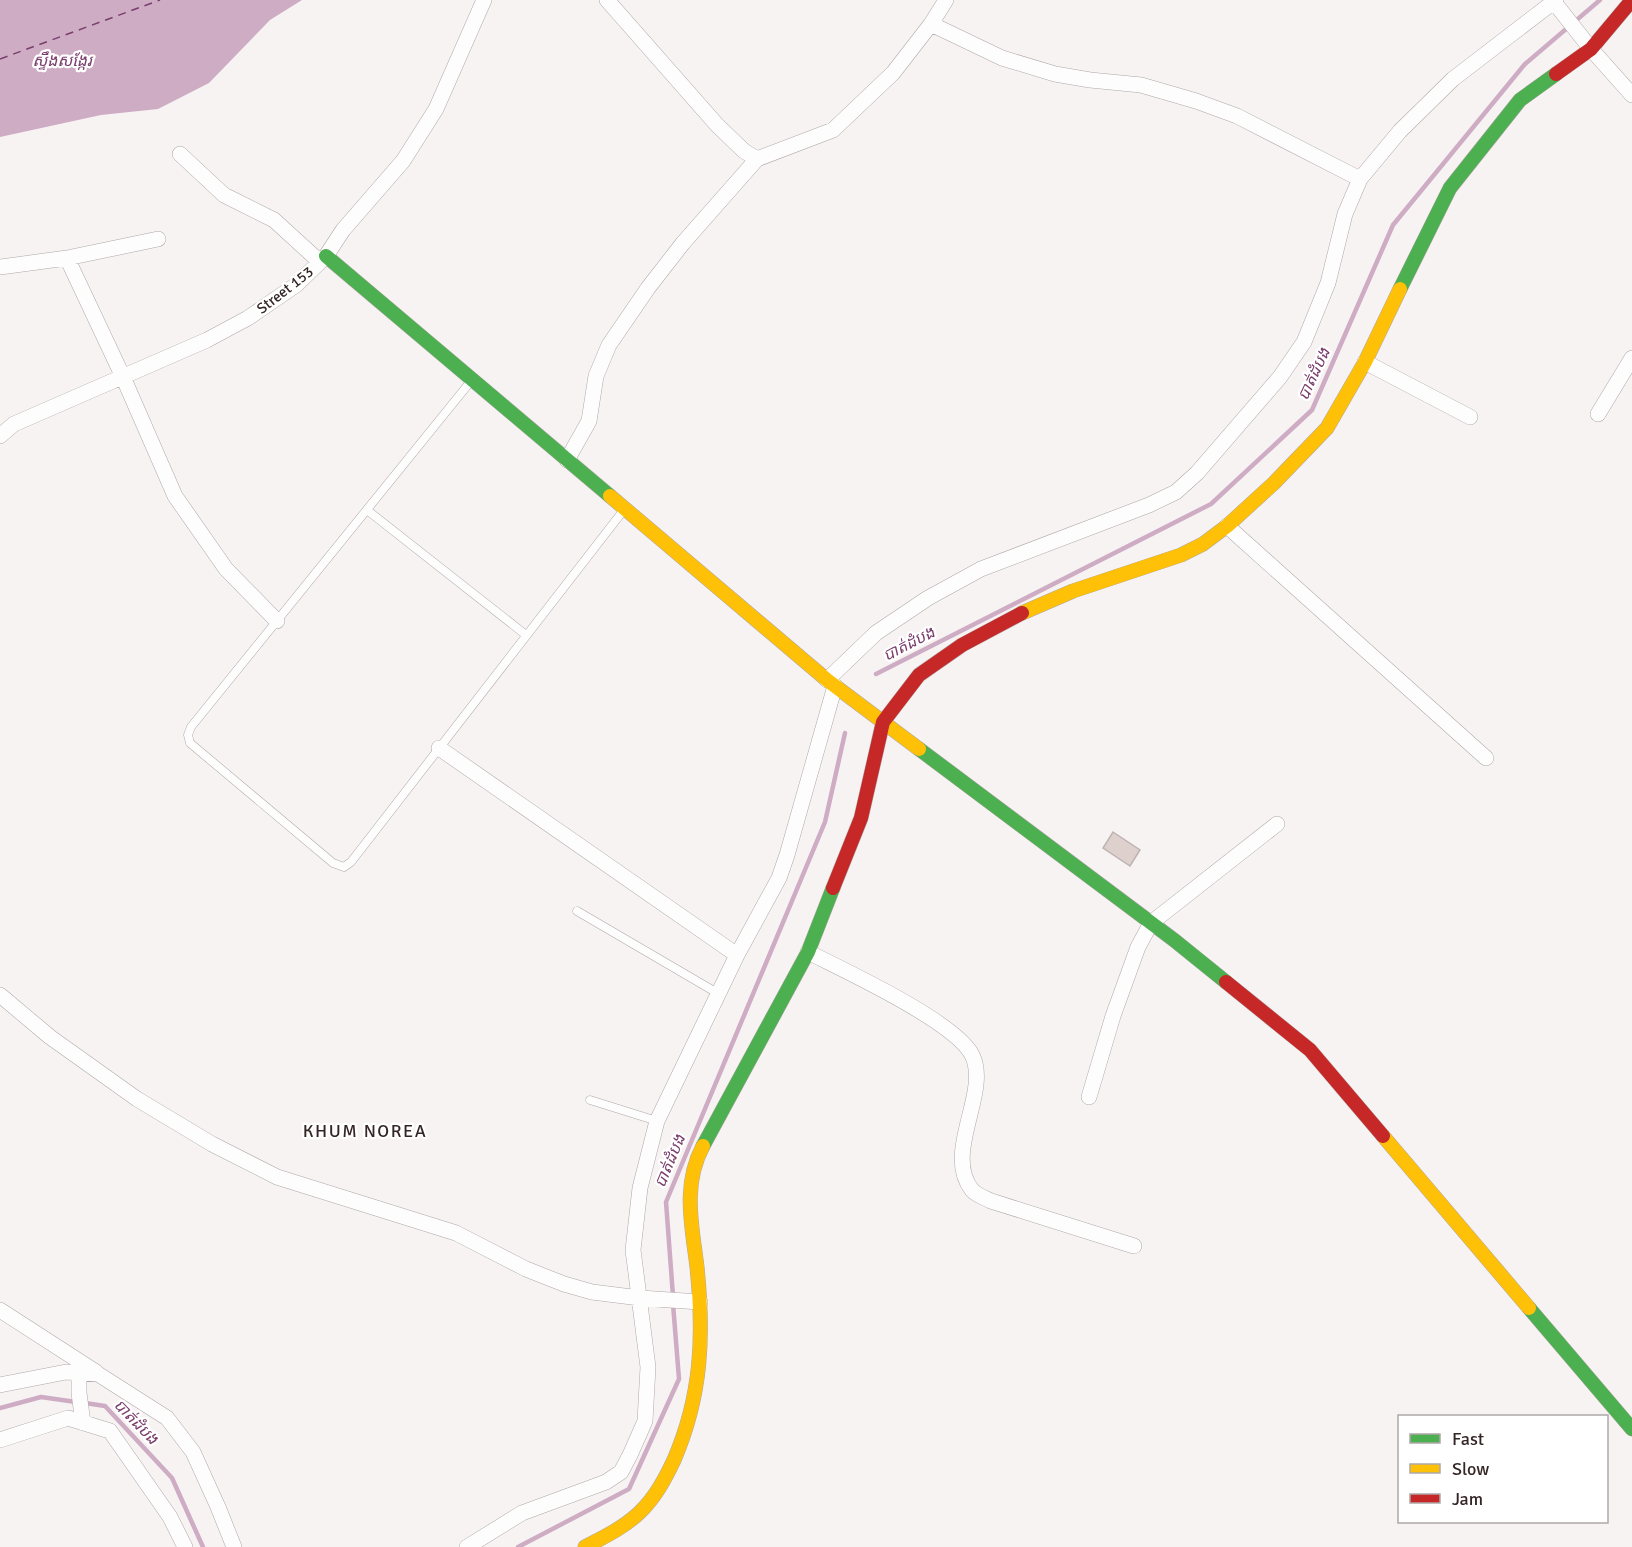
<svg xmlns="http://www.w3.org/2000/svg" width="1632" height="1547" font-family="Signika,'Noto Sans Khmer',sans-serif">
	<rect width="100%" height="100%" fill="#f8f3f3"/>
	<path fill="#ceacc4" d="M0,0H302L270,20L209,83L158,109L101,115L0,137Z"/>
	<g fill="none" stroke-linecap="round" stroke-linejoin="round">
		<path stroke="#ceacc4" stroke-width="4.5" d="M876,674L1211,504L1312,410L1393,225L1525,64L1600,0
			M673,1296L666,1202L825,822L845,733
			M85,1403L105,1406L172,1478L203,1547
			M0,1408L41,1397L76,1402
			M518,1547L629,1489L679,1379L673,1304"/>
		<path stroke="#7a3e6d" stroke-width="1.5" stroke-dasharray="8 6" stroke-linecap="butt" d="M0,59L160,0"/>
	</g>
	<path fill="#ded0cc" stroke="#bcb4b2" stroke-width="1.5" d="M1113,832L1140,850L1130,866L1103,848Z"/>
	<g fill="none" stroke-linecap="round" stroke-linejoin="round">
		<defs>
			<path id="lane" d="M471,381L191,727L188,735L190,743L333,863L344,867L351,862L623,511
				M367,510L526,635
				M577,911L719,994
				M590,1100L657,1121"/>
			<path id="street" d="M607,0L717,125L744,151L757,159L833,130L893,73L931,24L946,0
				M1554,2L1591,49L1632,95
				M931,24L1002,58L1055,74L1090,80L1141,85L1196,101L1237,116L1360,179
				M180,154L224,195L274,220L320,262
				M67,258L123,377L175,496L226,569L277,621
				M0,267L67,258L158,239
				M1365,362L1470,417
				M1598,414L1632,358
				M0,436L14,424L207,340L248,318L296,285L326,256L343,230L403,161L436,109L484,0
				M567,460L589,421L596,376L609,345L648,288L683,243L757,159
				M1227,526L1486,758
				M827,680L876,633L928,598L981,569L1149,505L1176,492L1197,473L1280,377L1304,342L1328,283L1345,214L1360,179L1400,131L1453,79L1556,0
				M439,748L737,955
				M808,952C843,970 959,1023 973,1057C989,1095 943,1153 972,1190C976,1195 985,1198 991,1201L1134,1246
				M0,995L50,1037L137,1099L212,1144L277,1177L456,1233L526,1269L564,1284L592,1292L640,1298L700,1302
				M1089,1097L1113,1016L1138,947L1151,923L1277,824
				M0,1310L96,1372
				M79,1372V1393L83,1423
				M0,1385L66,1372L98,1374L167,1418L193,1452L218,1507L234,1547
				M0,1440L68,1418L110,1431L170,1517L185,1547
				M467,1547L522,1513L606,1482L621,1472L630,1455L645,1421L648,1367L633,1250L640,1188L657,1121L737,955L779,878L787,855L835,686"/>
			<path id="fast" d="M326,256L610,496
				M1400,289L1450,188L1520,100L1556,74
				M919,749L1174,940L1226,982
				M703,1146L808,952L833,888
				M1529,1308L1632,1429"/>
			<path id="slow" d="M610,496L827,680L919,749
				M1022,613L1073,591L1181,555L1203,544L1227,526L1274,483L1327,428L1365,362L1400,289
				M1383,1136L1529,1308
				M585,1547C604,1537 623,1528 639,1513C655,1498 665,1479 674,1460C702,1395 704,1336 697,1267C692,1226 682,1185 703,1146"/>
			<path id="jam" d="M1556,74L1591,49L1632,0
				M833,888L861,818L883,722L919,675L962,645L1022,613
				M1226,982L1310,1050L1383,1136"/>
		</defs>
		<use href="#lane" stroke="#b0a7a7" stroke-width="9"/>
		<use href="#street" stroke="#b0a7a7" stroke-width="16"/>
		<use href="#fast" stroke="#b0a7a7" stroke-width="15"/>
		<use href="#slow" stroke="#b0a7a7" stroke-width="15"/>
		<use href="#jam" stroke="#b0a7a7" stroke-width="15"/>
		<use href="#lane" stroke="#fefdfd" stroke-width="8"/>
		<use href="#street" stroke="#fefdfd" stroke-width="15"/>
		<use href="#fast" stroke="#4caf50" stroke-width="14"/>
		<use href="#slow" stroke="#ffc107" stroke-width="14"/>
		<use href="#jam" stroke="#c62828" stroke-width="14"/>
	</g>
	<g text-anchor="middle" dominant-baseline="central" stroke-width="4.5" stroke-linejoin="round" paint-order="stroke">
		<g font-size="15" fill="#352626" stroke="#fff">
			<text transform="translate(285 290) rotate(-38)">Street 153</text>
		</g>
		<g font-size="16" font-style="italic" fill="#7a3e6d" stroke="#fff">
			<text x="62" y="61">ស្ទឹងសង្កែរ</text>
			<text transform="translate(1314 374) rotate(-65)">បាត់ដំបង</text>
			<text transform="translate(909 644) rotate(-27)">បាត់ដំបង</text>
			<text transform="translate(670 1161) rotate(-67)">បាត់ដំបង</text>
			<text transform="translate(136 1422) rotate(46)">បាត់ដំបង</text>
		</g>
		<g font-size="18" letter-spacing="1.5" fill="#352626" stroke="#fff">
			<text x="365" y="1131">KHUM NOREA</text>
		</g>
	</g>
	<rect x="1398" y="1415" width="210" height="108" fill="#ffffff" stroke="#aea8a8" stroke-width="1.5"/>
	<rect x="1410" y="1434" width="30" height="9" fill="#4caf50" stroke="#aea8a8" stroke-width="1.5"/>
	<text x="1452" y="1445" font-size="18" fill="#352626">Fast</text>
	<rect x="1410" y="1464" width="30" height="9" fill="#ffc107" stroke="#aea8a8" stroke-width="1.5"/>
	<text x="1452" y="1475" font-size="18" fill="#352626">Slow</text>
	<rect x="1410" y="1494" width="30" height="9" fill="#c62828" stroke="#aea8a8" stroke-width="1.5"/>
	<text x="1452" y="1505" font-size="18" fill="#352626">Jam</text>
</svg>
